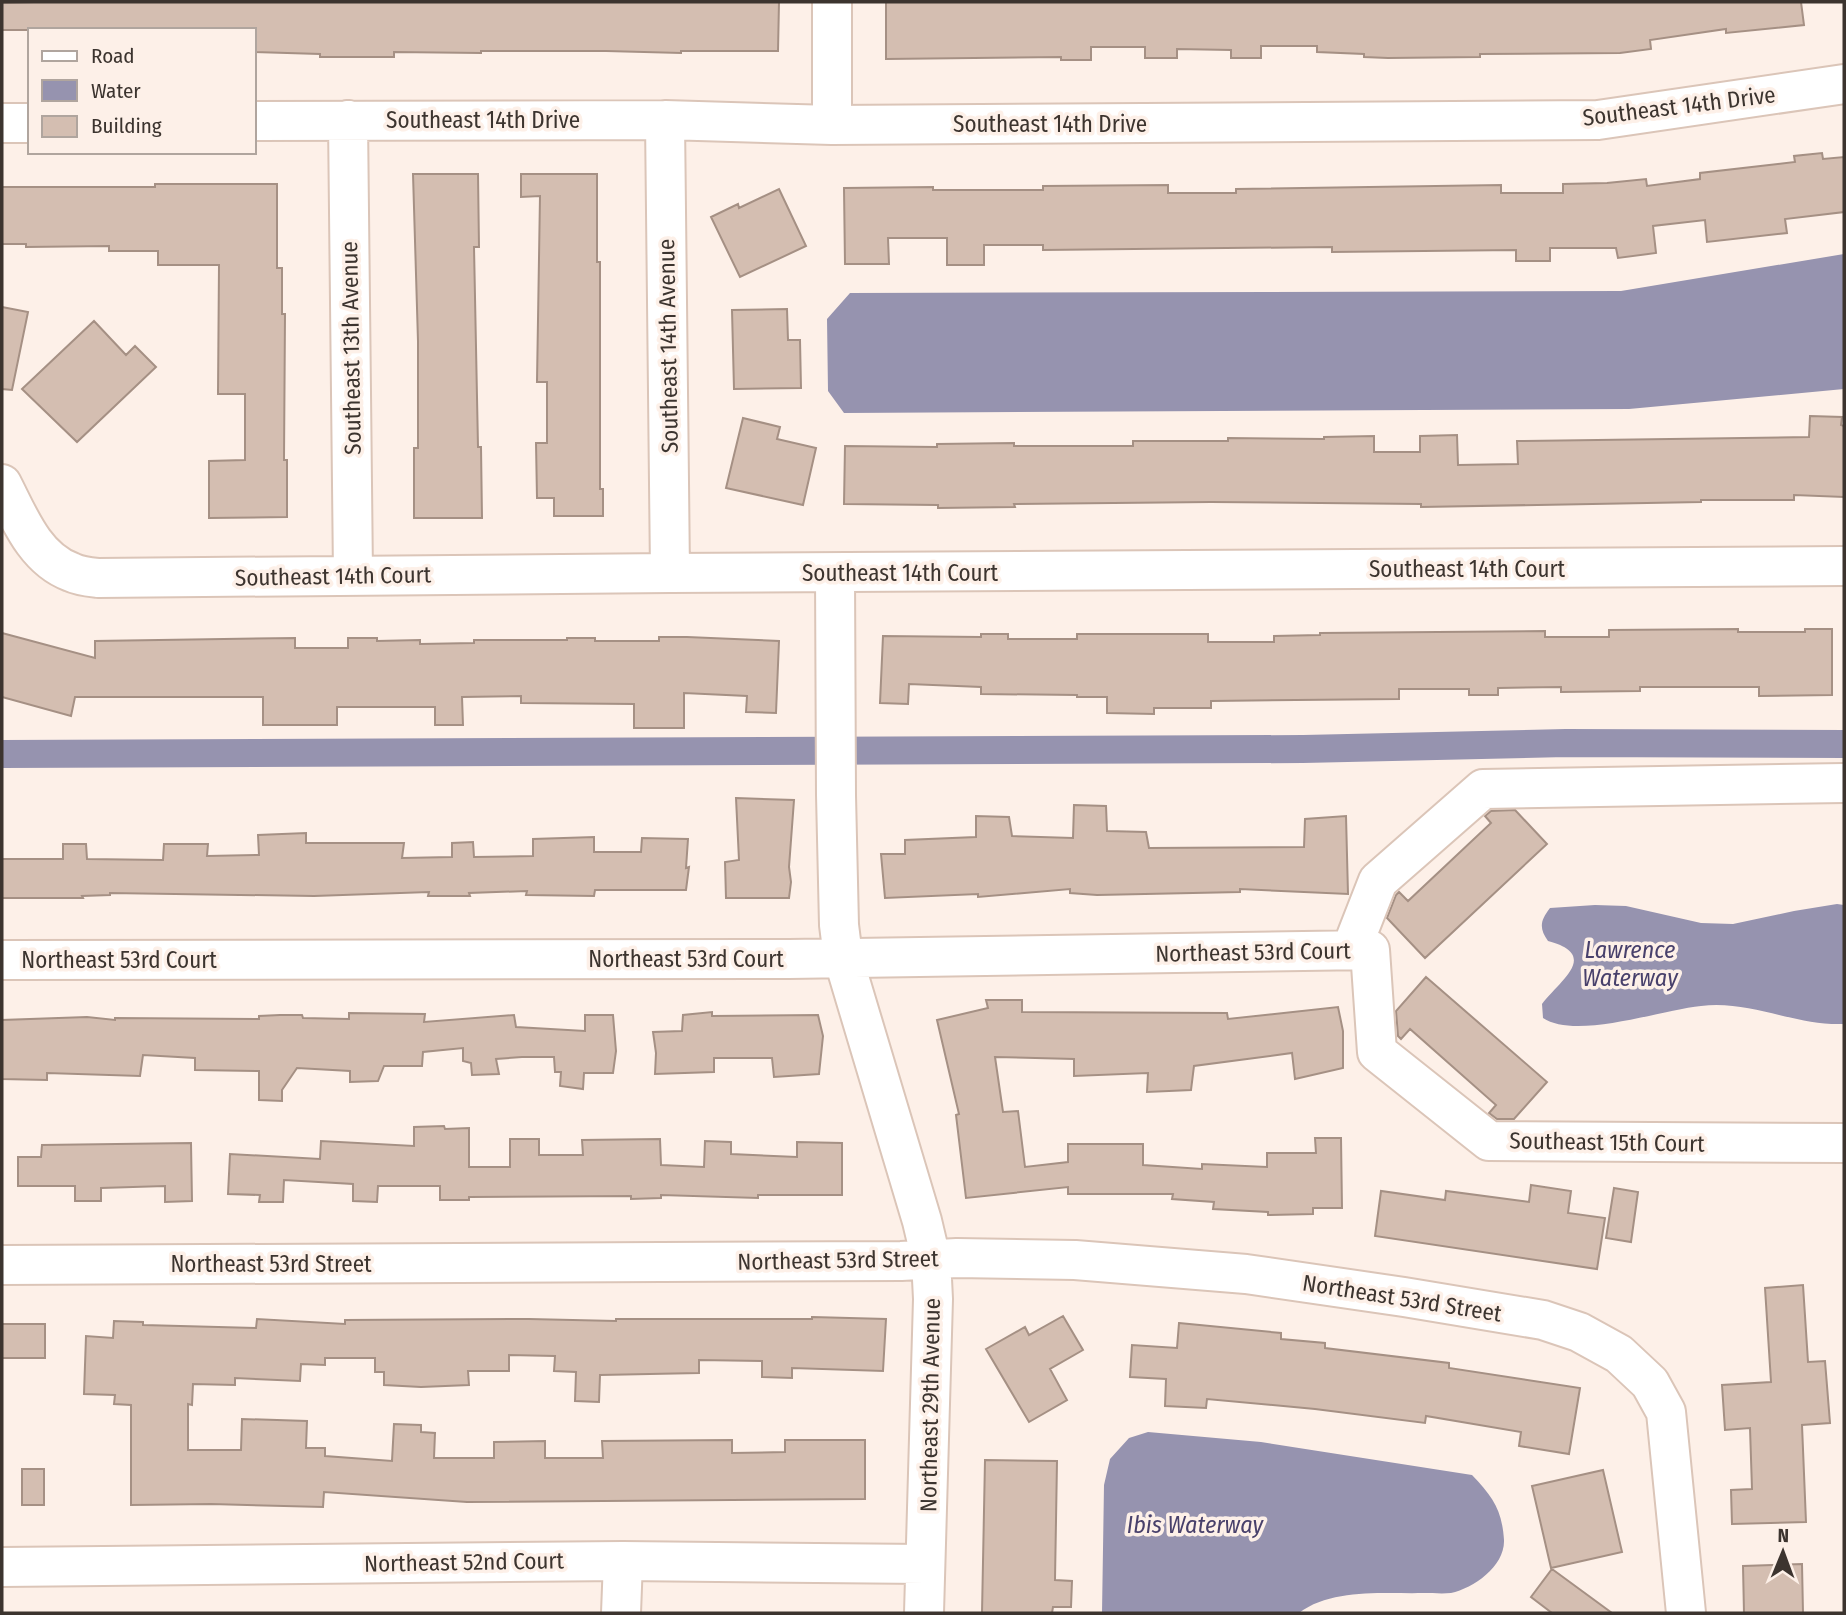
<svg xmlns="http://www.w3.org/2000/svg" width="1846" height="1615" font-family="'Fira Sans Condensed',sans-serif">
	<rect width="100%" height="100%" fill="#fdf0e8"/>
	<path fill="#9693af" d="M1844,254V389L1629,409L844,413L828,391L827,319L850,293L1621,291Z
		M1837,904L1844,905V1024C1795,1026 1751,1000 1701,1006C1661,1010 1576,1040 1543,1018L1542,1004C1559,981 1601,955 1548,941C1539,928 1540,921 1550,908L1595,905L1626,906L1701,923L1733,924L1794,911Z
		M1148,1432L1261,1442L1472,1475C1493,1497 1502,1510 1504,1540C1505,1566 1474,1588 1451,1593C1442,1594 1432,1593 1424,1593C1384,1594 1332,1588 1299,1613H1102L1104,1485L1110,1459L1129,1438Z"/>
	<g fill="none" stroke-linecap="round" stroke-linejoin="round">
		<path stroke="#9693af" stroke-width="28" d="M2,754L1303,749L1566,743L1844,744"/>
	</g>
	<path fill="#d4beb1" stroke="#a59084" stroke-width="2" d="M34,2H779L778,51H681V53L606,51H481V53L394,52V57H320V54L254,52V30H2V3Z
		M886,2H1801L1804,25L1726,33V29L1650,40L1651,49L1620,53L1480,54V57L1388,58L1364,57V54L1317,52V46H1261V58H1231V50L1177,49V58H1145V47H1091V60H1061V57L886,59Z
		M1822,153L1823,159L1844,157V212L1785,219L1787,233L1707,242L1705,220L1653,226L1656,253L1618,258L1616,248H1550V261H1516V250L1332,252V247L1043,250V245H984V265H947V238H888L889,264H845L844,188L933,187V190H1043V186L1168,185V193H1236V189L1501,185V193H1563V184L1607,183L1646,179L1647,186L1700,179V173L1795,162L1794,156Z
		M413,174H478L479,247H474L478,447H481L482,518H414V448H418V341Z
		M521,174H597V262H600V489H603V516H554V498H537L536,443H547V382H537L540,196L521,197Z
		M155,184H277V268H282V314H285L284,460H287V517L209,518V461L245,460V394H218L219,265H158V251H109V246L26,247V244H2V187H155Z
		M779,189L806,246L740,277L711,217L738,204L739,208Z
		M2,307L28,312L12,390L2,389Z
		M787,309L788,340H800L801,388L734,389L732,310Z
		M94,321L126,355L135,346L156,367L77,442L22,389Z
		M1810,416L1842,417L1841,425L1844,426V497L1794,495V500H1701V502L1421,507V504L1211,502L1014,504L1015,507L938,508V505L844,504L845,446L937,447V444L1014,443V446H1133V441H1228V438L1324,439V437L1374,436V452H1420V436L1457,435L1458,465L1518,464L1517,441L1809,437Z
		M743,418L780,427L777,439L816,448L803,505L726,488Z
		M1738,629V632H1805V629H1832V695L1759,696V687H1640V691L1561,692V687L1498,688V695H1469V689H1399V699L1211,701V708H1154V714L1107,713V697H1077V695L981,694V687L909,684L908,704L880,703L883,636L981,637V634H1008V639H1077V634H1208V642H1274V636L1320,635V633L1545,631V637H1609V630Z
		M2,633L95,658V641L295,638V648H348V638H377V641L420,640V644L474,643V640H567V638H595V641H659V637H687L779,641L776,713L746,712L747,696L684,693V728H634V704L521,703V696L462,697L463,725H435V707H337V725H263V697H75L71,716L2,697Z
		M736,798L794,800L789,867L791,882L789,898H726L725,862L739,860Z
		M1074,805L1106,806L1107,831L1146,832L1149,848L1304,847L1305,819L1346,816L1348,894L1240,889V892L1097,895L1070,893V889L978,897V894L885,898L881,854H905V840L976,837V816L1009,817L1012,836L1073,838Z
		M1515,810L1547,844L1425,958L1387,918L1396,895L1399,892L1408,901L1491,823L1485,816L1491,811Z
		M306,833V843H404L402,858L452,857V843L473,842L474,857L533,856V839L594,837V852H641L642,838L688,839L686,868L689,867L686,890H595L594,896L526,895L527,891L469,893L470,896H428L429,892L314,896L110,893V895L82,896L83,898H2V859H63V844H86L87,859L163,860L164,844H208L207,856L259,855L258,835Z
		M1426,977L1547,1082L1514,1119H1497L1489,1113L1496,1105L1410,1029L1401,1039L1398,1036L1396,1011Z
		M986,1000H1022V1012L1227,1013L1228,1019L1338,1007L1343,1031V1068L1295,1079L1292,1053L1194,1066L1191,1090L1147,1092L1148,1073L1074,1076V1059L995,1057L1003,1112L1018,1111L1025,1167L1068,1162V1144H1143V1165L1202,1169V1164L1267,1167V1153H1316L1315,1138H1341L1342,1208H1313V1214L1268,1215V1212L1213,1209L1214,1202L1172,1199L1173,1194H1068V1187L966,1198L956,1115L959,1114L937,1020L988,1008Z
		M712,1012V1016L818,1015L823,1036L819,1074L774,1077L772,1058H714V1072L655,1074L656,1053L653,1032L682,1031L683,1015Z
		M349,1013L425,1014L424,1022L514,1015L516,1027L585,1031V1015H613L616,1051L613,1073H584L583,1089L560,1086L561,1072H555L554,1057H522L496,1059L499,1074L472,1075L471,1063L463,1061V1048L423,1052L422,1066H384L378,1081L350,1082V1071L297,1068L282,1090V1101L259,1100V1071L195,1070V1058L143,1055L140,1076L47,1073V1080L2,1079V1020L87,1017L115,1020V1018L259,1019V1016L280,1015H302L303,1018L349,1019Z
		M444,1126L445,1129L469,1128V1167H510V1139H539V1155H583L582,1140L660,1139L661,1165L704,1167L705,1141L731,1142V1154L797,1157V1142L842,1143V1195H758V1198L661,1195V1198L631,1199V1196L469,1197V1200H440V1186H378L377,1202L353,1201V1184L284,1180L283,1202H259L260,1195L228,1194L230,1154L320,1159L321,1141L414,1146V1127Z
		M191,1143L192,1201L165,1202V1186L101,1188V1201H75V1186H18V1157H41L42,1145Z
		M1531,1185L1571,1191L1568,1213L1605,1218L1597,1269L1375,1236L1381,1191L1445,1200L1446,1191L1529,1202Z
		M1614,1188L1638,1192L1631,1242L1606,1238Z
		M1803,1285L1808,1362L1825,1361L1830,1423L1802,1425L1806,1522L1732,1524L1731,1490L1752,1489L1750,1428L1725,1430L1722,1385L1771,1382L1765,1288Z
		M1063,1316L1083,1350L1050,1369L1067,1400L1029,1422L986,1349L1025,1327L1029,1335Z
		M812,1317L886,1319L883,1371L792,1368V1378L762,1377V1361L699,1360V1373L600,1375L599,1402L575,1401L576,1372L554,1371L555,1356L509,1355V1371H468L469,1385L421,1387L384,1385V1372H375V1358H325V1365L301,1364L300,1381L235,1378V1385L193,1384L192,1405L188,1404V1450H241L242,1419L307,1421L306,1448H325V1456L392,1461L394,1424L421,1425V1432L435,1433L434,1458H494V1442L545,1441V1458H603L602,1441L732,1440V1453L785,1452V1440H865V1499L467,1502L324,1492L323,1507L211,1504L131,1505V1405L114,1404L115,1395L84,1394L86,1336L113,1338L114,1321L143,1322V1325L256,1328L257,1319L345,1324V1320L529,1319L616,1321V1319H812Z
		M1179,1323L1281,1333V1339L1325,1343V1348L1449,1363V1368L1580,1388L1569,1454L1519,1446L1521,1432L1426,1416L1425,1423L1315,1409L1207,1399L1206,1408L1165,1406L1166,1379L1130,1377L1132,1345L1177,1348Z
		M2,1324H45V1358H2Z
		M985,1460L1057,1461L1055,1580L1072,1581L1071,1607H1053L1052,1613H982Z
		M22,1469H44V1505H22Z
		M1603,1470L1622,1552L1551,1568L1532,1486Z
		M1802,1564L1803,1613H1744L1743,1566Z
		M1552,1569L1612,1613H1552L1531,1597Z"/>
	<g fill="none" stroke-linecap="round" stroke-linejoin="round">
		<defs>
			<path id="minor" d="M832,2V125
				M348,120L353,575
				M665,120L670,573
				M254,121L665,120L832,125L1598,120L1844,84
				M2,123H30
				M2,484C19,517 34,558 71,572C79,576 89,577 98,578L670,573L1844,566
				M835,573L836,795L839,925L843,957L922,1221L931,1259L933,1299L924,1613
				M1351,950L1378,881L1483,789L1844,783
				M2,960L789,959L1370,950L1377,1052L1489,1141L1844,1143
				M2,1265L901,1261L957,1258L1075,1260L1246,1274L1404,1297L1543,1320L1579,1332L1619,1354L1650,1383L1666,1412L1686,1613
				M2,1567L623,1561L925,1564
				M621,1613L623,1561"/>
		</defs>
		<use href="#minor" stroke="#dbc5b8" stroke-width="42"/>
		<use href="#minor" stroke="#fff" stroke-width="38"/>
	</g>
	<g text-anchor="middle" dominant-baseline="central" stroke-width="7" stroke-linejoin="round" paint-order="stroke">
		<g font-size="23" fill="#3c342f" stroke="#fdf0e8">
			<text transform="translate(1679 106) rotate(-7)">Southeast 14th Drive</text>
			<text x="483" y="120">Southeast 14th Drive</text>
			<text x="1050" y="124">Southeast 14th Drive</text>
			<text transform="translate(668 346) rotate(-91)">Southeast 14th Avenue</text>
			<text transform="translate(351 348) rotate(-91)">Southeast 13th Avenue</text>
			<text x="1467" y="569">Southeast 14th Court</text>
			<text x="900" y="573">Southeast 14th Court</text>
			<text transform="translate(333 576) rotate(-1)">Southeast 14th Court</text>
			<text transform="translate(1253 952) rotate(-1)">Northeast 53rd Court</text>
			<text x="686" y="959">Northeast 53rd Court</text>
			<text x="119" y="960">Northeast 53rd Court</text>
			<text transform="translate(1607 1142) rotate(1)">Southeast 15th Court</text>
			<text transform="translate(838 1260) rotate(-1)">Northeast 53rd Street</text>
			<text x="271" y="1264">Northeast 53rd Street</text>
			<text transform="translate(1402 1298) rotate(9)">Northeast 53rd Street</text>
			<text transform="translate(930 1405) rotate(-89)">Northeast 29th Avenue</text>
			<text transform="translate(464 1562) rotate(-1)">Northeast 52nd Court</text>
		</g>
		<g font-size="24" font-style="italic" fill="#48406b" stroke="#fdf0e8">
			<text x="1630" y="950">Lawrence<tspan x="1630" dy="28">Waterway</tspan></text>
			<text x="1195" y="1525">Ibis Waterway</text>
		</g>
	</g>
	<rect width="1846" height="1615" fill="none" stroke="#3c342f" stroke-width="7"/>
	<rect x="28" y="28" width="228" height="126" fill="#fdf0e8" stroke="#b0a59e" stroke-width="2"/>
	<rect x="42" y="51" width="35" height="10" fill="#ffffff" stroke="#b0a59e" stroke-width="2"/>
	<text x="91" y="63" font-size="21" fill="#3c342f">Road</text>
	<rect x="42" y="80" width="35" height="21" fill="#9693af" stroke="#b0a59e" stroke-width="2"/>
	<text x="91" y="98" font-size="21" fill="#3c342f">Water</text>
	<rect x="42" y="116" width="35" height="21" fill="#d4beb1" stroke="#b0a59e" stroke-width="2"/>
	<text x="91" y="133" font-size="21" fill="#3c342f">Building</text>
	<g transform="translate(1783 1552) rotate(1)" stroke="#fdf0e8" stroke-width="5" paint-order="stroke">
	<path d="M0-5L12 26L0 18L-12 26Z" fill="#3c342f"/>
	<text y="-10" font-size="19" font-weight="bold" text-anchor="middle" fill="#3c342f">N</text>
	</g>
</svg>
